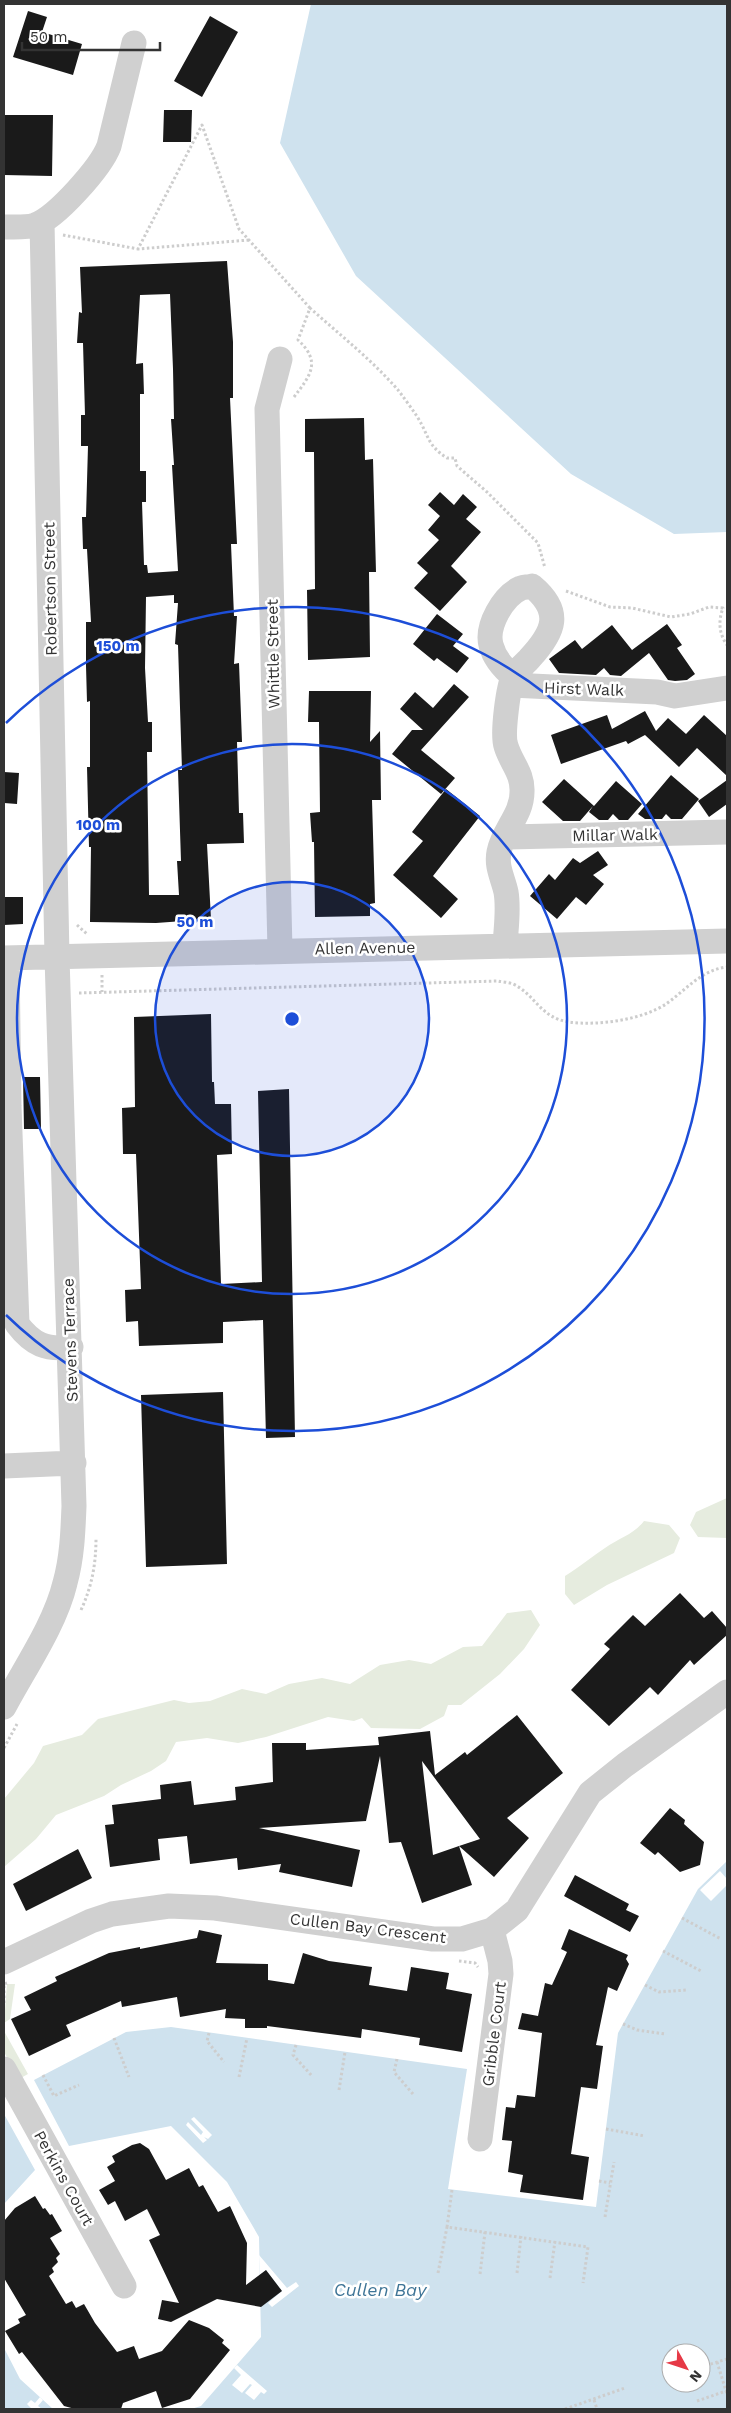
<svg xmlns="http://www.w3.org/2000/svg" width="731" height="2413" font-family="'Work Sans',sans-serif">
	<rect width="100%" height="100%" fill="#fff"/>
	<path fill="#e6ecdf" d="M727,1498V1538L698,1537L690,1525L696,1512Z
		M644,1521L669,1525L680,1538L674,1553L607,1585L574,1605L565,1594V1576C580,1567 591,1557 605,1548C619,1538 633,1535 644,1521Z
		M531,1610L540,1625L524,1649L500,1674L461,1705H448L444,1716L420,1729L371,1728L362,1718L354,1721L328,1717L266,1737L238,1743L207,1738L176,1742L166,1761L151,1771L121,1785L104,1796L56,1815L36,1839L4,1867V1799L34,1763L43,1746L82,1735L98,1719L174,1700L189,1703L210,1701L242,1689L266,1694L289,1684L322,1678L350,1684L380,1665L409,1660L431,1664L463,1647L482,1646L507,1613Z
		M7,1984H15L10,2019L4,2023Z
		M4,2031L28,2074L19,2079L4,2052Z"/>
	<path fill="#cfe2ee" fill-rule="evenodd" d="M311,4H727V532L674,534L571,474L356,276L280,143Z
		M727,1861V2409H191L201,2406L261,2337L259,2237L227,2182L171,2126L69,2146L34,2080L126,2032L171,2027L467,2069L448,2189L596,2207L618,2033L698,1889ZM671,2353H701V2383H671Z
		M4,2114L35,2170L4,2204Z
		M4,2348L20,2379L53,2409H4Z"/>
	<path fill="#fff" d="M720,1871L727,1879V1885L711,1901L700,1890Z
		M194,2117L212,2135L208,2139L204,2137L207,2140L203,2143L186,2125L188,2122L201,2135L203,2132L191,2119Z
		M259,2255L287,2288L296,2282L299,2286L272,2307L268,2303L282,2291L266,2270L260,2275Z
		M237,2365L267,2391L264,2394L261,2392L254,2400L245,2393L252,2385L250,2384L242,2393L232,2385L241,2375L234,2368Z
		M40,2397L43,2400L38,2406L42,2409H32L27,2404L31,2400L35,2403Z"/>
	<path fill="#1a1a1a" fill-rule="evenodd" d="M28,11L47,17L42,32L82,44L73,75L13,57Z
		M210,16L238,32L202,97L174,81Z
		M164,110H192L191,142H163Z
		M4,115H53L52,176L4,175Z
		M227,261L233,342V398H230L237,544H231L234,616H237L234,664L239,663L242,742H237L239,813H243L244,843L207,844L211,919L156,923L90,922L91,847H89L87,767H90V701L87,702L86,666V622H91L87,549H83L82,517H86L88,446H81V415H85L83,343H77L79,312L82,313L80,267ZM170,294L173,369L174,419H171L174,465H172L178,571L148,573L147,565H144L142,502H146V471H140V394H144L143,363L136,364L140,295ZM174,595V603H178L175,644L178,645L182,770H178L181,861H177L179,895H149L147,752H152V722H148L145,668L146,597Z
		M364,418L365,460L373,459L376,572H369L370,657L308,660L307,590L315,589L314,452H305V419Z
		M440,492L454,505L463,494L477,507L466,519L481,532L451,566L467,582L440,611L414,588L428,573L417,563L439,540L428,530L440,516L428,505Z
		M437,614L463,634L453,646L469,658L457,673L437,658L434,661L413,644Z
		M667,624L682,645L677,648L695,674L687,680L675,681L668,680L649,653L621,676L610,675L604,668L596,675L559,673L549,659L575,640L582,649L612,625L632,650Z
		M454,684L469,697L421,750L455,778L441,794L392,754L412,730H423L400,709L415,692L433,708Z
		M309,691H371L370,742L380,731L381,800H372L375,903L370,904V916L315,917L314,842H312L310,813L320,812L319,722H308Z
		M645,711L656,731L668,718L686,734L704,715L727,736V776L697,748L679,767L645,735L628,744L626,741L561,764L551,735L607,715L612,729Z
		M4,772L19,773L17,804L4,803Z
		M671,775L699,799L682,819H671L666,814L662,819H645L638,814Z
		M564,779L594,806L616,781L642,804L628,820H619L613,814L608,820H599L589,812L593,806L580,821H563L542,802Z
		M727,780V804L709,817L698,801Z
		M446,789L480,816L433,876L458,899L441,918L393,875L423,841L412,832Z
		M598,851L608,865L593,875L604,884L586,905L576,897L557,919L530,896L549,874L555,880L573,858L580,863Z
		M4,897H23V924L4,925Z
		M211,1014L212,1082H214L215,1104H231L232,1154L217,1155L221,1284L262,1282L258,1091L289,1089L295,1437L266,1438L263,1320L223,1322V1343L139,1346L138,1321L126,1322L125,1290L141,1289L136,1154H123L122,1108L135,1107L134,1017Z
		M23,1077H40L41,1129H24Z
		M223,1392L227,1564L146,1567L141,1395Z
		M680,1593L704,1618L712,1611L727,1628V1635L694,1665L690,1660L658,1695L650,1687L609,1726L571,1690L610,1649L604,1644L633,1615L645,1626Z
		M517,1715L563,1773L507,1818L529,1838L494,1877L459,1846L480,1839L422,1761L433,1855L459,1846L472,1885L422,1903L401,1842L389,1843L380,1756L366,1821L259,1828L360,1850L352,1887L279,1872L281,1864L238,1870L237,1858L190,1864L187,1836L158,1839L160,1860L110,1867L105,1825L114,1824L112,1805L161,1799L160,1785L191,1781L194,1805L236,1800L235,1787L273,1782L272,1743H306V1750L379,1745L378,1737L430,1731L435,1775L465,1752L467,1755Z
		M670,1808L685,1820L684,1824L704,1842L700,1865L680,1872L658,1852L655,1855L640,1843Z
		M78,1849L92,1878L26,1911L13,1884Z
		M575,1875L629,1904L626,1910L639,1916L630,1932L564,1896Z
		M569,1929L628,1955L626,1959L629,1964L617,1991L608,1987L596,2045L603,2046L597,2089L581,2087L571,2154L589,2157L583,2200L520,2192L523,2175L508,2172L512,2141L502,2140L506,2107L515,2108L517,2095L535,2097L542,2033L518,2029L522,2013L538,2016L545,1983L552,1985L567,1952L561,1949Z
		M199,1930L222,1935L216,1963L268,1964V1980L294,1984L303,1953L329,1961L372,1967L369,1985L407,1991L411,1967L449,1973L446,1989L472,1994L462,2052L419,2045L420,2038L362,2029L361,2038L267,2026V2028H245V2019L225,2018L226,2009L180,2017L177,1997L122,2007L121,2001L66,2025L71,2036L29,2056L11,2019L31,2010L24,1997L57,1981L55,1977L109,1953L140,1947V1949L197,1938Z
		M140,2143L149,2149L166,2180L189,2168L199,2187L203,2185L218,2212L230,2206L247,2243L246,2285L266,2270L282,2291L261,2307L217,2299L171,2322L158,2319L162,2300L179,2303L149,2240L160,2235L147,2209L125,2221L115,2201L108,2205L99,2190L115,2181L107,2167L115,2162L112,2156L132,2145Z
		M35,2196L43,2209L45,2208L50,2215L52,2214L62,2231L50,2238L60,2254L56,2258L58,2262L52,2268L54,2272L49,2276L66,2304L72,2301L76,2308L84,2304L95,2323L117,2352L134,2346L139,2359L162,2351L189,2320L209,2328L224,2340L222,2343L230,2350L190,2399L162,2408L156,2391L123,2403L121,2409H75L64,2406L22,2352L19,2354L5,2331L20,2323L18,2319L26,2315L4,2278V2221L15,2208Z"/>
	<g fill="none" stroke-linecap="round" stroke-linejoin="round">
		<path stroke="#cdcdcd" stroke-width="3" stroke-dasharray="2.5 2.5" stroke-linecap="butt" d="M63,235L138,249
			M249,240L138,249L202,125L239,229L310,308
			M294,397C310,376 322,362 298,340L310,308C340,335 372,360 398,390C402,395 415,413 418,418C429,436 427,445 447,458H455L457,466L487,492L538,543L545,568
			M566,591L610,607L632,608L671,617L690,614L709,607L723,608C718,621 719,634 727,645
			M77,925L87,934
			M102,975V992
			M79,993L498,981C502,982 508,982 513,984C535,994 540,1018 569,1022C597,1026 642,1020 666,1004C686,990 701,970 727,967
			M81,1610C92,1586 96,1564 96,1538
			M4,1748L17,1724
			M682,1918L721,1939
			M663,1951L701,1971
			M459,1961L475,1963L478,1967
			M645,1985L659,1992L687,1990
			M4,2003V1984L7,1983
			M623,2024L637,2030L665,2034
			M209,2033L207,2041L224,2062
			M114,2038L129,2077
			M296,2045L293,2055L312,2076
			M397,2059L394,2072L413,2094
			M43,2075L54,2096L79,2085
			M239,2077L247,2038
			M339,2090L345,2052
			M606,2129L645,2136
			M599,2181L610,2183
			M452,2190L447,2227L588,2247L583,2283
			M605,2217L614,2162
			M438,2273L447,2227
			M517,2273L521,2236
			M480,2274L485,2232
			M550,2278L555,2241
			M717,2362L727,2394
			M701,2367L727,2359
			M594,2400L597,2409
			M697,2401L726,2391
			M565,2409L625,2388"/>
		<path stroke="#d0d0d0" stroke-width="25" d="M4,227C14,227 26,228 35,225C57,217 101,167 109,146L134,43
			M511,685L657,692L675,696L727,688
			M504,837L727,832
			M505,945C506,928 509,909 506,892C503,878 496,867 499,852C503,830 522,815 522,792C523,773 511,763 506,746C502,735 508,686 514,675C518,669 525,664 530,658C554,632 563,612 532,586C529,587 524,587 521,588C503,596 486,626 491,645C494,657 504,669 514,677
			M280,950L267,409L280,359
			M4,958L727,941
			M7,958L9,1106L17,1324C33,1345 46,1350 71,1347
			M4,1466L74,1463
			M4,1707C24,1669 55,1625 65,1583C72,1558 73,1532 74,1506L57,957L42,222
			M4,1962L91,1921L112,1914L169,1906L215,1908L433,1939H462L492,1930L517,1910L590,1793L625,1765L727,1692
			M4,2069L124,2286
			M480,2139L501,1974L500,1961L492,1930"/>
	</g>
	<circle cx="292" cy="1019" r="137" fill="#1d4ed8" fill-opacity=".12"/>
	<g fill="none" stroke="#1d4ed8" stroke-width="2.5">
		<circle cx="292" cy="1019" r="137"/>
		<circle cx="292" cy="1019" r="275"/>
		<path d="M6 723A412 412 0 1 1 6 1315"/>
	</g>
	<g text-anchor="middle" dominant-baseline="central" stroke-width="5" stroke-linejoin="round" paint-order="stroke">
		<g font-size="16" fill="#333" stroke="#fff">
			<text transform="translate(50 589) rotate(-91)">Robertson Street</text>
			<text transform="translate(273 654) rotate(-91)">Whittle Street</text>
			<text transform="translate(584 689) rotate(2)">Hirst Walk</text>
			<text transform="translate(615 835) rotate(-1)">Millar Walk</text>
			<text transform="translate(365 948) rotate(-1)">Allen Avenue</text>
			<text transform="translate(70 1340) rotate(-92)">Stevens Terrace</text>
			<text transform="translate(368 1928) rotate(7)">Cullen Bay Crescent</text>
			<text transform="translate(494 2034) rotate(-83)">Gribble Court</text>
			<text transform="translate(64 2178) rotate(61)">Perkins Court</text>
		</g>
		<g font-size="18" font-style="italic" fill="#3f7597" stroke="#fff">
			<text x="380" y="2289">Cullen Bay</text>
		</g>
	</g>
	<circle cx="292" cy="1019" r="8" fill="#1d4ed8" stroke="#fff" stroke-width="2.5"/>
	<g font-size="15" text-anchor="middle" font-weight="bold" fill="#1d4ed8" stroke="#fff" stroke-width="5" stroke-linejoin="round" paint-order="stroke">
		<text x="118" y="651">150 m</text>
		<text x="98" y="830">100 m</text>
		<text x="195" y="927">50 m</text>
	</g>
	<rect width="731" height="2413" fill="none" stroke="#333333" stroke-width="10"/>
	<g transform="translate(686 2368) rotate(130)"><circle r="24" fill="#ffffff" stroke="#adadad"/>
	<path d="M0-4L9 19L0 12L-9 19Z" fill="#e63946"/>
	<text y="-8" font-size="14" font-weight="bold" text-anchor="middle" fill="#333333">N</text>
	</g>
	<path d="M22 42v8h138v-8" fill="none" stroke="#333333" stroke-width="2.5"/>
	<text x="30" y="42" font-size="15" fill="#333333" stroke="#ffffff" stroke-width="4" paint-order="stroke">50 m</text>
</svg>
